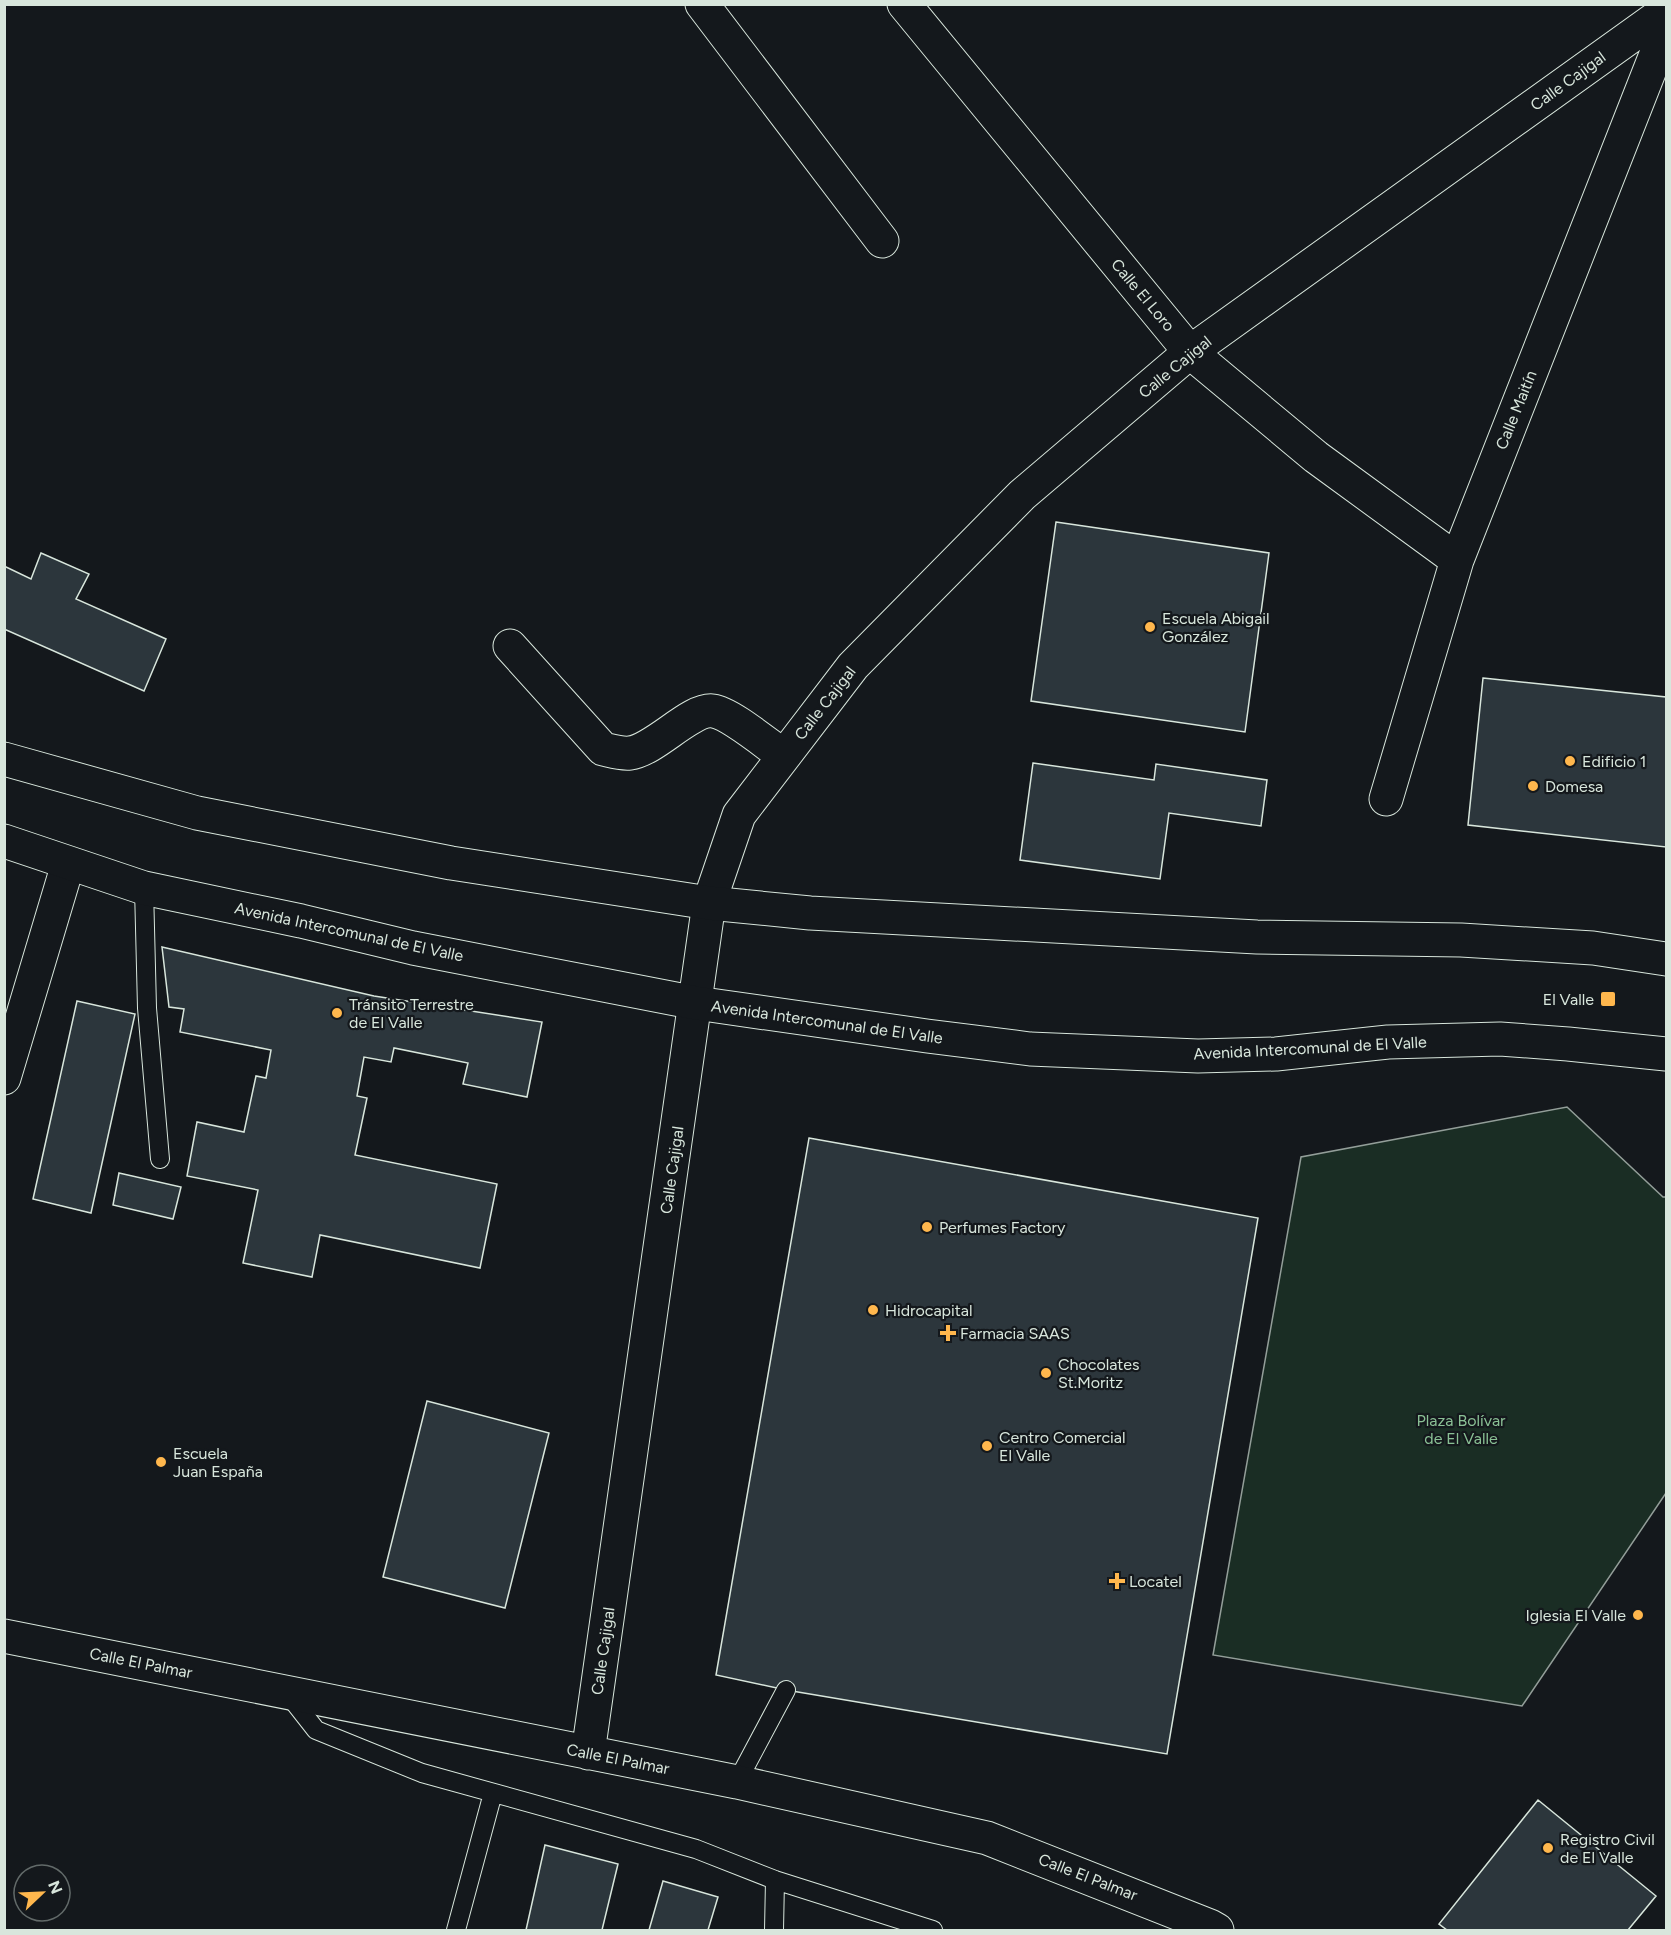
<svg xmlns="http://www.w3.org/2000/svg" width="1671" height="1935" font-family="Figtree,sans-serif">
	<rect width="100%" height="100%" fill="#14181c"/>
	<path fill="#1a2d24" stroke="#939e99" stroke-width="1.5" d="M1567,1107L1663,1197H1666V1493L1522,1706L1213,1655L1301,1157Z"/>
	<path fill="#2c363c" stroke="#d8e6dc" stroke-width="1.5" d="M1056,522L1269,553L1245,732L1031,701Z
		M41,553L89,574L76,599L166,639L144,691L4,629V566L31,579Z
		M1483,678L1666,697V847L1468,825Z
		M1033,763L1154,780L1156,764L1267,780L1261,826L1169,813L1160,879L1020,860Z
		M162,947L374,996L542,1022L527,1097L463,1084L468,1063L394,1048L391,1062L364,1057L357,1096L367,1098L355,1155L497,1184L480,1268L320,1235L312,1277L243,1263L258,1190L187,1176L197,1122L244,1132L256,1076L266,1078L271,1050L180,1032L184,1009L169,1007Z
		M77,1001L135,1014L91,1213L33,1199Z
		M809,1138L1258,1218L1167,1754L786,1690L716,1675Z
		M119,1173L181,1187L173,1219L113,1205Z
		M427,1401L549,1433L505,1608L383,1577Z
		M1538,1800L1656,1896L1628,1930H1447L1439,1924Z
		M545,1845L618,1864L602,1930H526Z
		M663,1881L718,1897L708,1930H649Z"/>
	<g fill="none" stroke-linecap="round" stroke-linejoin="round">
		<defs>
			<path id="lane" d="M144,888L147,1008L160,1159
				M287,1693L316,1730L422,1773L696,1849L775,1880L933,1930
				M737,1782L786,1690
				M456,1930L493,1793
				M774,1930L775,1880"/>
			<path id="street" d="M702,4L882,241
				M904,4L1190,352L1316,457L1457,560
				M510,646L603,749C612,751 621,754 630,753C655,750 691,708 713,711C730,713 769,746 784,756
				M1386,799L1457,560L1666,29
				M4,1078L68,864
				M4,1636L737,1782L987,1838L1210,1926L1217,1930
				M588,1753L709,903L739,815L853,666L1022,495L1190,352L1666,11"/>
			<path id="secondary" d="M4,759L197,813L451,863L709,903L810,913L1257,937L1461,940L1593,948L1666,959
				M4,841L144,888L301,921L413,948L696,1003L927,1036L1030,1049L1198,1056L1276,1054L1388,1042L1500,1039L1568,1044L1666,1054"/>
		</defs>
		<use href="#lane" stroke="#d8e6dc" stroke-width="20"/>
		<use href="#street" stroke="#d8e6dc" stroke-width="35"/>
		<use href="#secondary" stroke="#d8e6dc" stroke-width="35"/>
		<use href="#lane" stroke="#14181c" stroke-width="18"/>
		<use href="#street" stroke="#14181c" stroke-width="33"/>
		<use href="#secondary" stroke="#14181c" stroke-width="33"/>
	</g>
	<g fill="#ffb74d" stroke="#14181c" stroke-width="2">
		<circle cx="1150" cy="627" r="6"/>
		<circle cx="1570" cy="761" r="6"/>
		<circle cx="1533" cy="786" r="6"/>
		<rect x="1600" y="991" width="16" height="16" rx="3"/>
		<circle cx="337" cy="1013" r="6"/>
		<circle cx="927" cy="1227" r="6"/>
		<circle cx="873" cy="1310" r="6"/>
		<path d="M945 1324h6v6h6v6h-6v6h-6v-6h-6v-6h6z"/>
		<circle cx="1046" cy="1373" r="6"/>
		<circle cx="987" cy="1446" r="6"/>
		<circle cx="161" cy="1462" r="6"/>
		<path d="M1114 1572h6v6h6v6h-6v6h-6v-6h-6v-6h6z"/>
		<circle cx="1638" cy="1615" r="6"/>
		<circle cx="1548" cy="1848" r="6"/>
	</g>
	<g text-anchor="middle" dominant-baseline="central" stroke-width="4.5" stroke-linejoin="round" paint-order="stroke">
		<g font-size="16" fill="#d8e6dc" stroke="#14181c">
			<text transform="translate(1568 81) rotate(-36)">Calle Cajigal</text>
			<text transform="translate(1143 295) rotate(50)">Calle El Loro</text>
			<text transform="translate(1175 367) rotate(-39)">Calle Cajigal</text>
			<text transform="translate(1516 410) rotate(-68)">Calle Maitín</text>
			<text transform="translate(825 703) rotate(-52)">Calle Cajigal</text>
			<text transform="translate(349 932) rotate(12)">Avenida Intercomunal de El Valle</text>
			<text transform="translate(827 1022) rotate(8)">Avenida Intercomunal de El Valle</text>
			<text transform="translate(1310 1048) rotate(-3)">Avenida Intercomunal de El Valle</text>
			<text transform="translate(672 1170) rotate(-82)">Calle Cajigal</text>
			<text transform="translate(603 1651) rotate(-82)">Calle Cajigal</text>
			<text transform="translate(141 1663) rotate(11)">Calle El Palmar</text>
			<text transform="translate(618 1759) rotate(11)">Calle El Palmar</text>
			<text transform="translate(1088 1877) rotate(21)">Calle El Palmar</text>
		</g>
		<g font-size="16" fill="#d8e6dc" stroke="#14181c" text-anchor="start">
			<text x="1162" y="618">Escuela Abigail<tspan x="1162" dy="18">González</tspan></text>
			<text x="1582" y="761">Edificio 1</text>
			<text x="1545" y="786">Domesa</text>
			<text x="1594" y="999" text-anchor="end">El Valle</text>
			<text x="349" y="1004">Tránsito Terrestre<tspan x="349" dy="18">de El Valle</tspan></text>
			<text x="939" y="1227">Perfumes Factory</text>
			<text x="885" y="1310">Hidrocapital</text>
			<text x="960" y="1333">Farmacia SAAS</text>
			<text x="1058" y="1364">Chocolates<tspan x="1058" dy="18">St.Moritz</tspan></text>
			<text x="999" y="1437">Centro Comercial<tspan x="999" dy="18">El Valle</tspan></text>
			<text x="173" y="1453">Escuela<tspan x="173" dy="18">Juan España</tspan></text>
			<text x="1129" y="1581">Locatel</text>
			<text x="1626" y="1615" text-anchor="end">Iglesia El Valle</text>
			<text x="1560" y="1839">Registro Civil<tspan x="1560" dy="18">de El Valle</tspan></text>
		</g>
		<g font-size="16" fill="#8ac095" stroke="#14181c">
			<text x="1461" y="1420">Plaza Bolívar<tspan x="1461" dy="18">de El Valle</tspan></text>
		</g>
	</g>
	<rect width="1671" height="1935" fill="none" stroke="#d8e6dc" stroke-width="12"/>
	<g transform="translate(42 1893) rotate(67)"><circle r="28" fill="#14181c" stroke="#626a69" stroke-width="1.5"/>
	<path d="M0-4.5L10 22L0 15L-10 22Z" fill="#ffb74d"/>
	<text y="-9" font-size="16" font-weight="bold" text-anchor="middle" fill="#d8e6dc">N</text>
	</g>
</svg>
